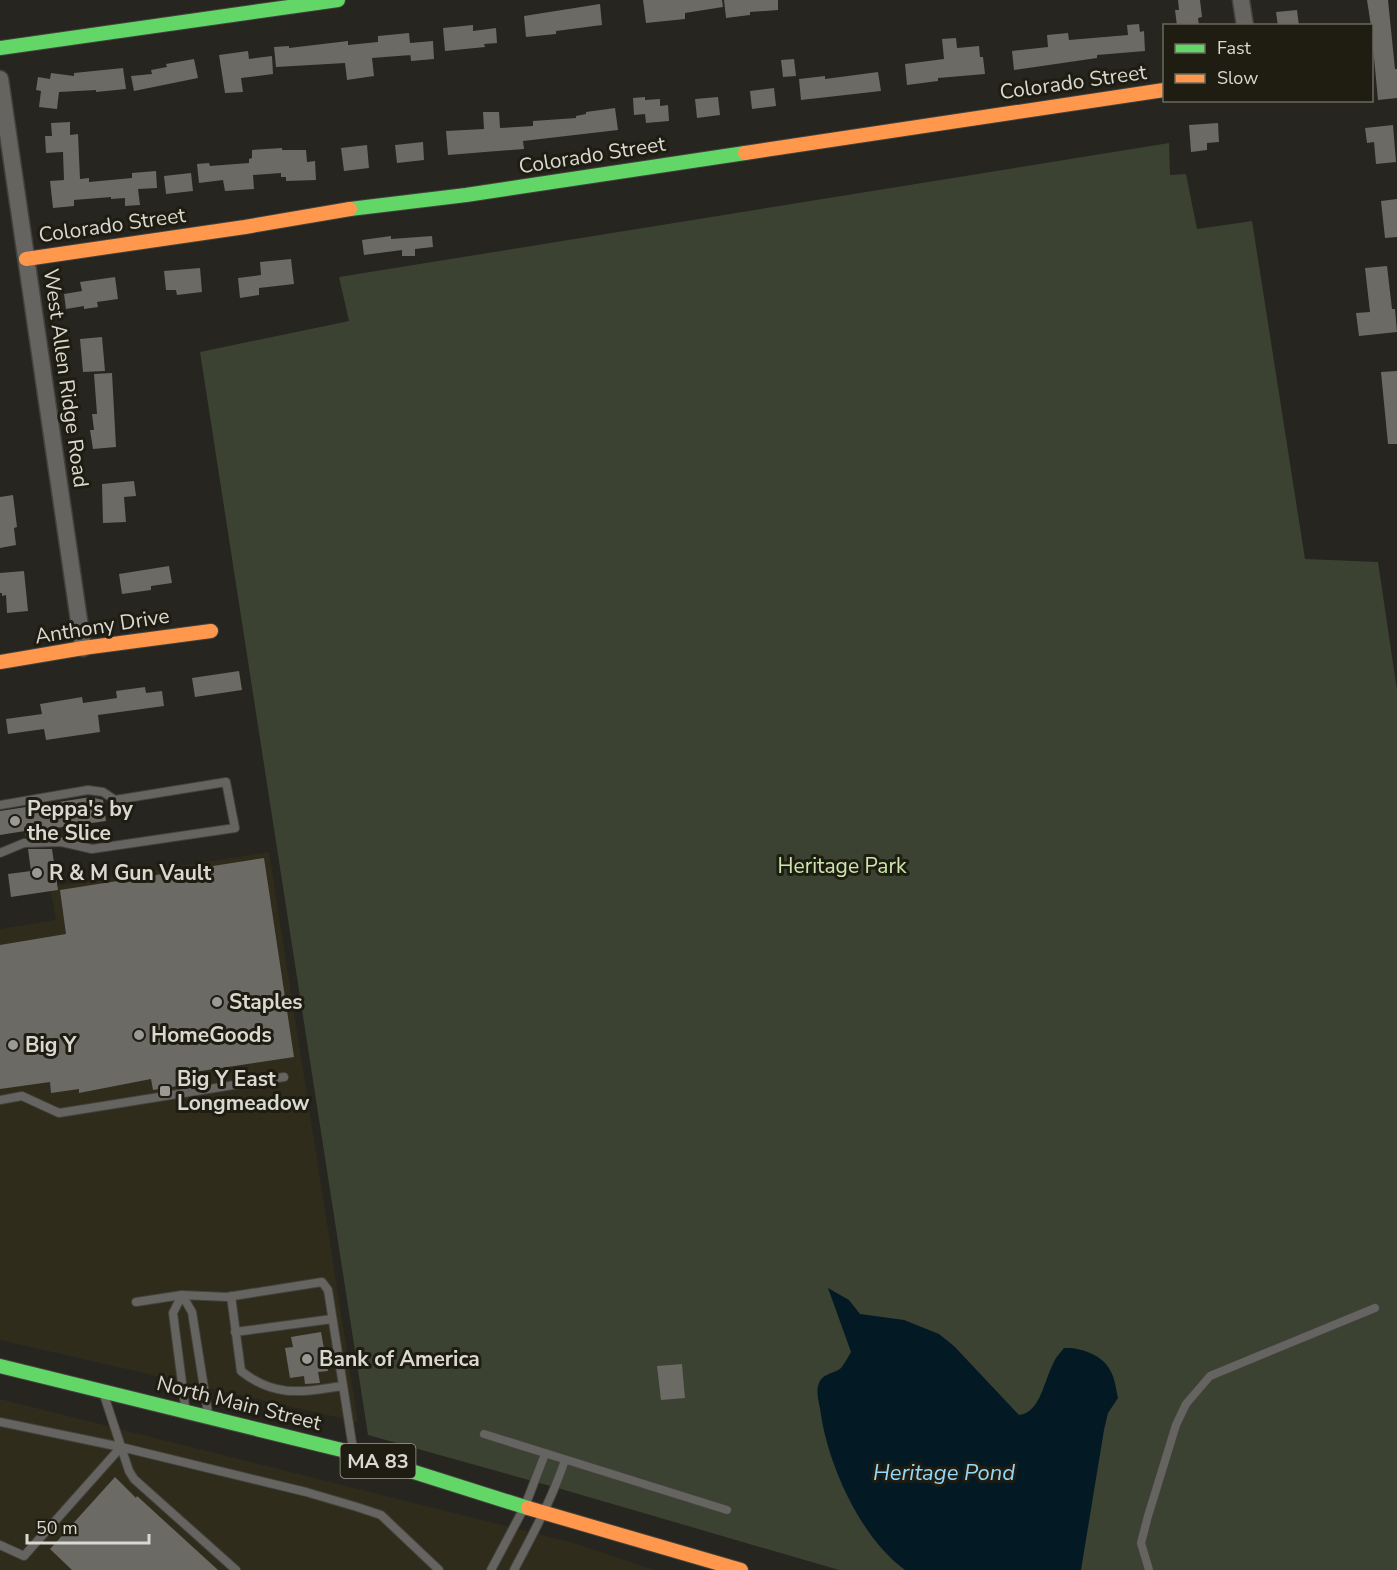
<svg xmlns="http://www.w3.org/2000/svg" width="1397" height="1570" font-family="'Nunito Sans',sans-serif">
	<rect width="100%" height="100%" fill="#26251f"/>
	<path fill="#302c1c" d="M269,852L358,1422L0,1340V929L56,920L50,887Z
		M0,1399L574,1543L654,1570H0Z"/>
	<path fill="#3b4231" d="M1169,143L1170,175L1186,174L1197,229L1252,221L1305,559L1378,562L1397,690V1570H839L561,1489L368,1435L200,352L349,321L339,277Z"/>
	<path fill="#031a24" d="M828,1288L849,1300L860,1314L904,1320L939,1334L954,1346L1019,1415C1040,1413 1044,1381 1053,1364C1055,1358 1060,1353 1064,1348C1080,1347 1103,1355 1110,1370C1115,1378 1116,1389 1118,1398L1108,1413L1104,1430L1081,1570H905C861,1538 829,1467 821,1415C820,1405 815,1392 819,1383C823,1373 834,1374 841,1368C845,1363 848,1357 851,1352Z"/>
	<path fill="#6c6a65" d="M643,0H722L723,7L685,13V19L646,23Z
		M724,0H778V10L750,12V15L726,18Z
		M1178,0H1200L1202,17L1198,18L1199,26H1177L1175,10H1179Z
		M1367,0H1388L1395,69H1397V98L1378,100L1371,26Z
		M600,4L602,25L556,31V34L526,37L524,16Z
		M1297,10L1299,26H1278L1276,12Z
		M1139,24L1140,32L1144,31L1145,51L1097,55V58L1014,70L1012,51L1048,47L1047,35L1068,33L1069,40L1128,35L1127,25Z
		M473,25V31L496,28L497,43L484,44L485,47L445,51L443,28Z
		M409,33L410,43L433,41L434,59L411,61L410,50L411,55L372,58L374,76L347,80L345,63L276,67L274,47L289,46V48L348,41V45L378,42V36Z
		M956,38L957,48L979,46L980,57H983L985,74L938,78V81L907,85L905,64L944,59L942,39Z
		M248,51L249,59L272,56L273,74L241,78L243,92L225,93L219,55Z
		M194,59L198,78L134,91L131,76L152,74L151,70L167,67L166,64Z
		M794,59L796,76L783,77L781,60Z
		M123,68L126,89L96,92V90L59,92L57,109L39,107L41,91L36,90L38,77L50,79L51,73L74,76V73Z
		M878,72L881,91L801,100L799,79L825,76V79Z
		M774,88L776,106L752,109L750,91Z
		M645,97V100L660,99V106L668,105L669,121L646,123L645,114L634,115L633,98Z
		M718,97L720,115L697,118L695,99Z
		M615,108L618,130L523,141L524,149L448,155L446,131L484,129L483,112H499L500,128L533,126V121L576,118V116L586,114V112Z
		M70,122V135L78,134L80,179L89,178V182L132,178V173L156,171L157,188L138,189L140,205L125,206V198L111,199V197L74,200V206L53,208L50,181L64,180L63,152L46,153L45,136H52L51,123Z
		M1218,123L1219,142L1207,143V150L1191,152L1189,125Z
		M1393,125L1396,162L1376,164L1374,142L1367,143L1365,128Z
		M423,142L424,160L397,163L395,145Z
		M367,145L369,168L344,171L341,148Z
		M282,148V150H306L307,162L315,161L316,180L286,181V177H281V173L253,175L254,189L225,191L223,180L199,183L197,164L209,163L210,166L249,163V159L252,158V150Z
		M191,173L193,191L166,194L164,176Z
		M1397,199V237L1385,238L1381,201Z
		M391,236V239L432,236L433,247L415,249V256H402V250L364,255L362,240Z
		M291,259L294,284L259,288V295L240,298L238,278L261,275L260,262Z
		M1387,266L1392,309H1395L1397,332L1359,336L1356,313L1370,312L1365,268Z
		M200,268L202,292L177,295L176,290H166L164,271Z
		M115,277L118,299L97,302L98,307L84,309V306L66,309L64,294L82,291L80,282Z
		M102,337L105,371L83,372L80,339Z
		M1397,371V444H1388L1381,372Z
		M112,373L116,447L93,449L90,430H94L92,414H97L94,374Z
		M134,481L136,496L124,497L126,522L103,523L102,484Z
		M13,495L17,527L14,528L16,545L0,548V497Z
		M169,566L172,583L151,586V590L122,594L119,574Z
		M24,571L28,611L7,613L6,595L2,596V593H0V573Z
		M239,671L242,690L195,697L192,678Z
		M145,687L146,693L162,691L164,706L98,715L100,732L46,740L44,729L8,734L6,719L42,714L40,704L82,697L83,703L117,698L116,691Z
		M91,797L103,800L106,821L49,829L50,836L26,837L25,831L0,835V811Z
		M28,849H52L58,890L11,897L8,874L31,871Z
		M264,858L294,1057L194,1072L196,1083L153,1090L151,1079L79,1093V1089L51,1093L50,1082L0,1089V945L66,934L60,890Z
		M321,1332L328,1371L318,1372L320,1383L305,1384L304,1376L290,1378L285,1348L293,1347L291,1337Z
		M682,1364L685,1398L661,1400L657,1366Z
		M115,1477L136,1498L137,1496L218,1570H72L50,1549Z"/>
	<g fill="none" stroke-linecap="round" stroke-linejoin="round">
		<defs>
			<path id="lane" d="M0,805L88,790L103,792L115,800L226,782L235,828L92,849L61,842L24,843L0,853
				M0,1100L22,1096L59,1113L284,1077
				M182,1295L192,1312L208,1413
				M182,1295L173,1313L185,1406
				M231,1296L241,1371C275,1398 302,1392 342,1386
				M136,1302L182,1295L227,1297L322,1282L328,1290L353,1449
				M235,1332L332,1319
				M105,1398L129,1471L134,1479L236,1570
				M0,1422L121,1447L306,1492L357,1507L381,1515L439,1570
				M484,1434L727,1510
				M0,1545L24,1556L121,1447
				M491,1570L525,1506L545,1454
				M514,1570C533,1534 552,1499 565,1460
				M1149,1570L1141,1543L1148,1516L1176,1425L1186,1404L1210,1376L1375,1308"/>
			<path id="street" d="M1241,0L1245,26
				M0,79L83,648"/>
			<path id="fast" d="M0,48L338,0
				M350,209L466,195L745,153
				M0,1366L354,1453L528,1508"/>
			<path id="slow" d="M745,153L1164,90
				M26,259L245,227L350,209
				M0,662L83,648L211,631
				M528,1508L741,1570"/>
		</defs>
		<use href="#lane" stroke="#43423d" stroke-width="10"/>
		<use href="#street" stroke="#43423d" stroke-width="19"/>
		<use href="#fast" stroke="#43423d" stroke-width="16"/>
		<use href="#slow" stroke="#43423d" stroke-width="16"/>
		<use href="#lane" stroke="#656460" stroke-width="8"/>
		<use href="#street" stroke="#656460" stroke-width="16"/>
		<use href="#fast" stroke="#63d668" stroke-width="14"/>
		<use href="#slow" stroke="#ff974d" stroke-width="14"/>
	</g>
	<g fill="#9a9993" stroke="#1f1d12" stroke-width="2">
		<circle cx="15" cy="821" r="6"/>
		<circle cx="37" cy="873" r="6"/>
		<circle cx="217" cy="1002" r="6"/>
		<circle cx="139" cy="1035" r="6"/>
		<circle cx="13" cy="1045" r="6"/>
		<rect x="159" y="1085" width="12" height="12" rx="3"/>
		<circle cx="307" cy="1359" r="6"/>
	</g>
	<g text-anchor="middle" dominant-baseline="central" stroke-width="6" stroke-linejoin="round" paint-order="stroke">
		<rect fill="#1f1d12" stroke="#a1a098" stroke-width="1.5" x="340.5" y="1444" width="75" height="34" rx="4.5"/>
		<g font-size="20" font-weight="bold" fill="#d9d8d1">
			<text x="378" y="1461">MA 83</text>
		</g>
		<g font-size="21" fill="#d9d8d1" stroke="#1f1d12">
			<text transform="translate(1073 82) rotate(-8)">Colorado Street</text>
			<text transform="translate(592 155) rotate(-9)">Colorado Street</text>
			<text transform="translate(112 225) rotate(-8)">Colorado Street</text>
			<text transform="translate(66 378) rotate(82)">West Allen Ridge Road</text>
			<text transform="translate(102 626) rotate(-9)">Anthony Drive</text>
			<text transform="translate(239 1403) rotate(14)">North Main Street</text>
		</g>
		<g font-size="21" font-weight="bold" fill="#d9d8d1" stroke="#1f1d12" text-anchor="start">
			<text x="27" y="809">Peppa's by<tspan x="27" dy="24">the Slice</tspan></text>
			<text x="49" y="873">R &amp; M Gun Vault</text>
			<text x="229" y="1002">Staples</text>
			<text x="151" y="1035">HomeGoods</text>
			<text x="25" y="1045">Big Y</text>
			<text x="177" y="1079">Big Y East<tspan x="177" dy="24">Longmeadow</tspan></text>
			<text x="319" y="1359">Bank of America</text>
		</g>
		<g font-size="21" fill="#cce7ad" stroke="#1f1d12">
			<text x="842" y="866">Heritage Park</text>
		</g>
		<g font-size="22" font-style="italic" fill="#94d7f9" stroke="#1f1d12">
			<text x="944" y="1473">Heritage Pond</text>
		</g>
	</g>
	<rect x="1163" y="24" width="210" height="78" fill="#1f1d12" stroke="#69685e" stroke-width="1.5"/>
	<rect x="1175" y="44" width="30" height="9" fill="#63d668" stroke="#69685e" stroke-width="1.5"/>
	<text x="1217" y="54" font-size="18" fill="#d9d8d1">Fast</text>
	<rect x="1175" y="74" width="30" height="9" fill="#ff974d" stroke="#69685e" stroke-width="1.5"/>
	<text x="1217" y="84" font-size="18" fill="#d9d8d1">Slow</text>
	<path d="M27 1534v9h122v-9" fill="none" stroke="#d9d8d1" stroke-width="3"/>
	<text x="36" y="1534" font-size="18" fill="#d9d8d1" stroke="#1f1d12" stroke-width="4.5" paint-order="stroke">50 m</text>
</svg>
